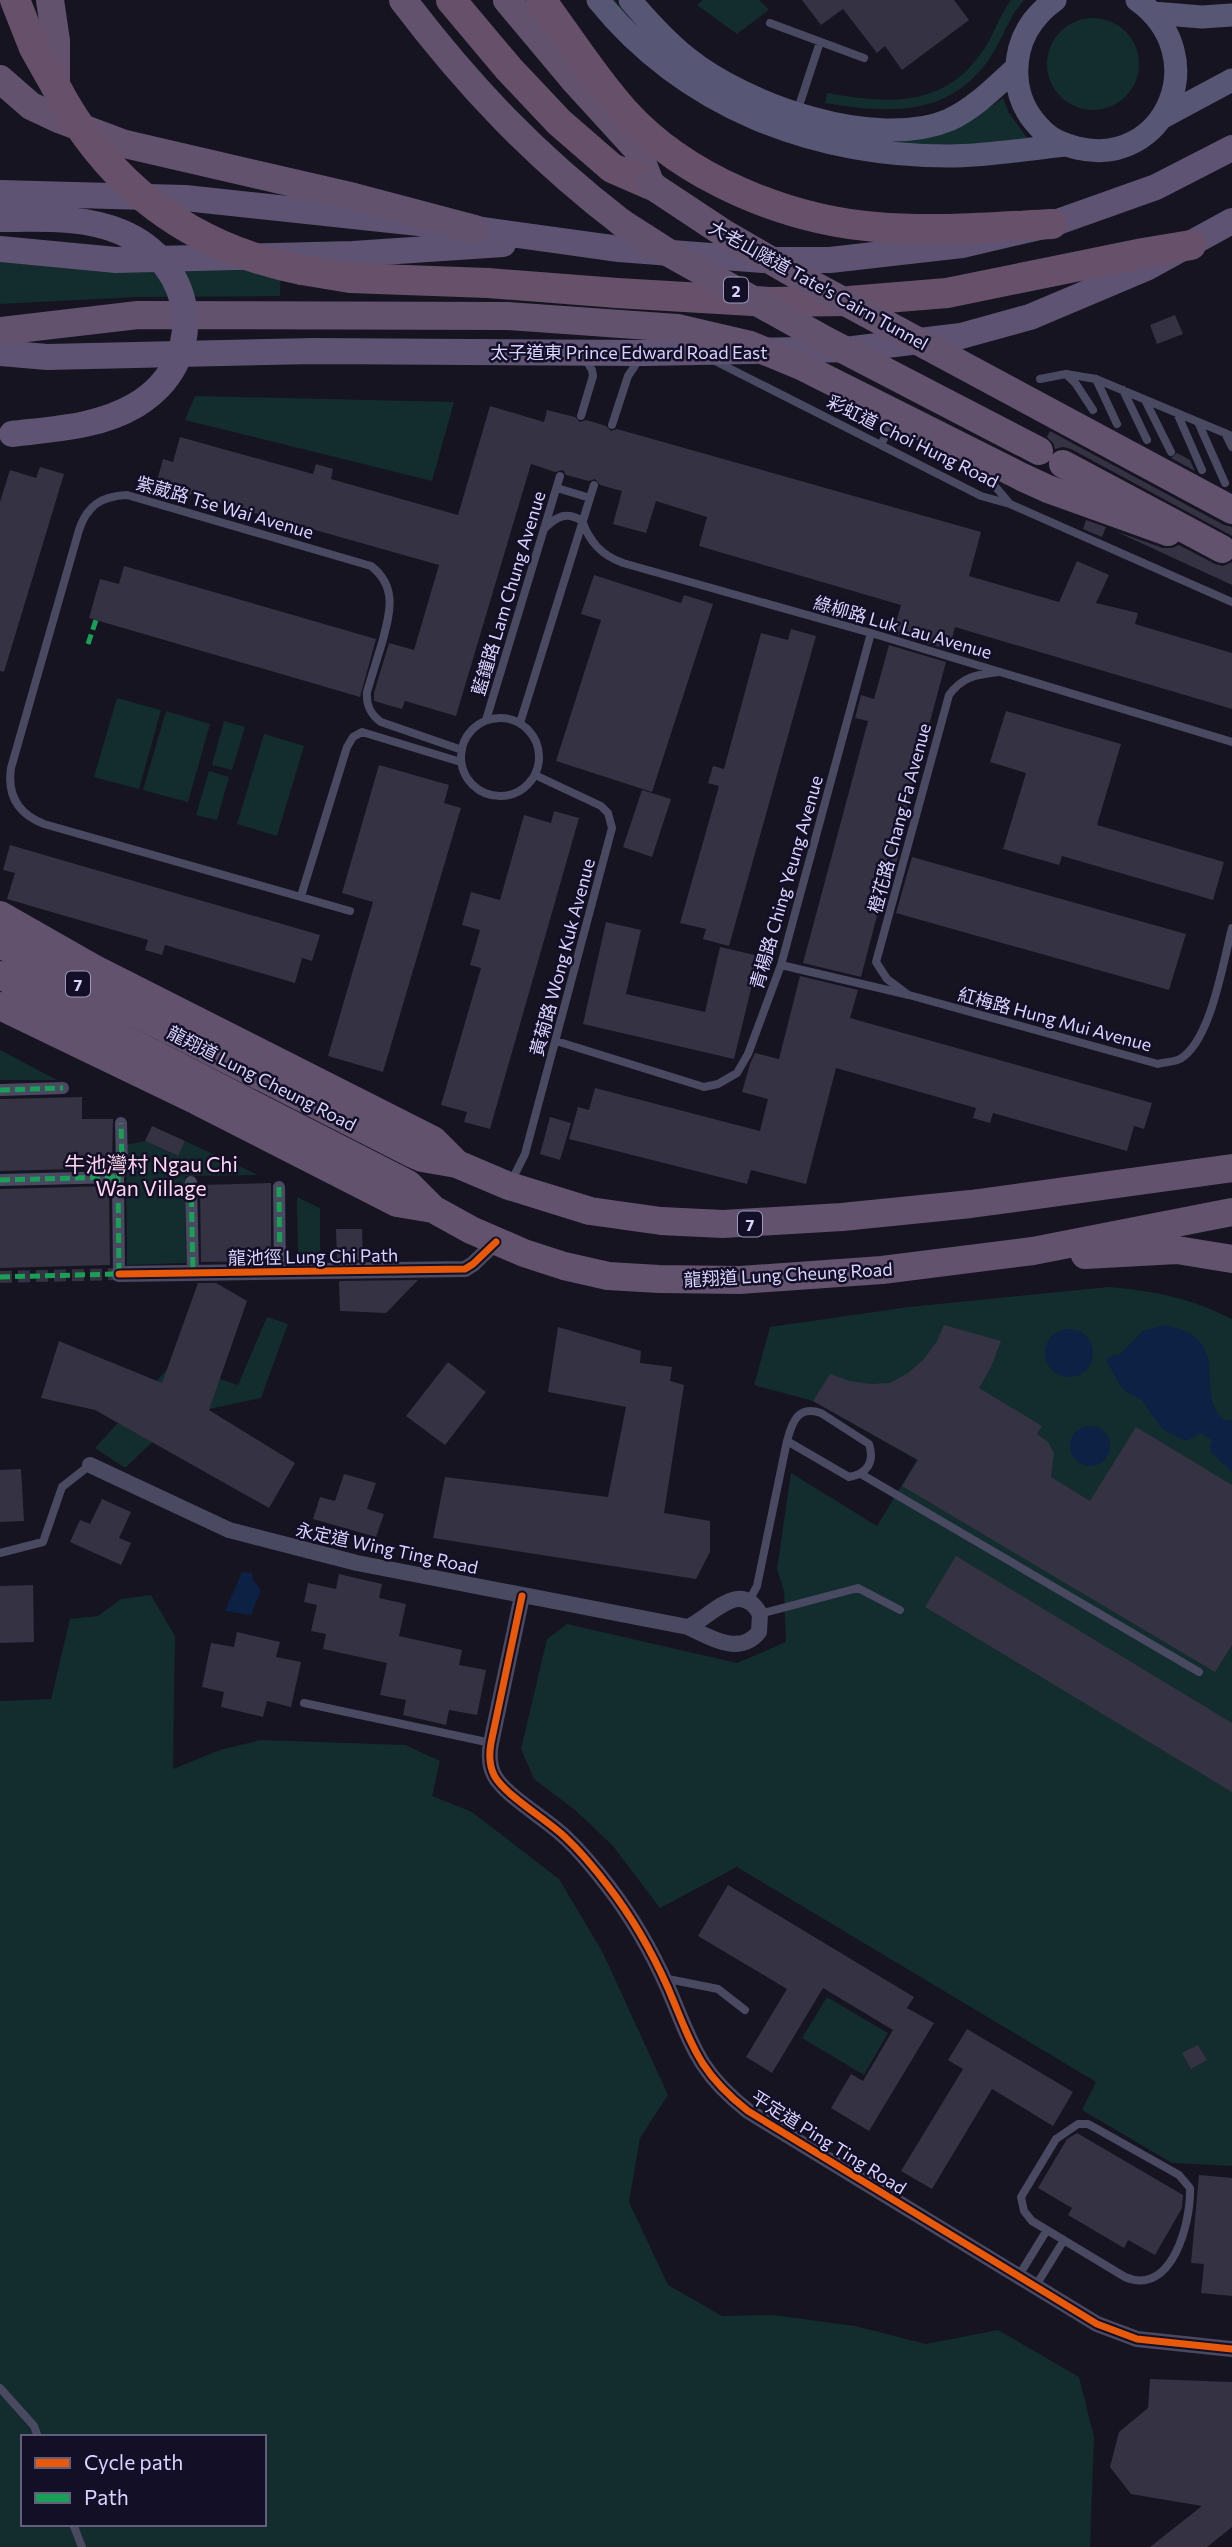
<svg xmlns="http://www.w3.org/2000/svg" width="1232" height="2547" font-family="Commissioner,'Noto Sans TC',sans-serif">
	<rect width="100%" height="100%" fill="#161421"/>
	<path fill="#132c2d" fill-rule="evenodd" d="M608,0H615C698,103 885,187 1003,98L1009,113L1028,139C871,164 711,129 608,0Z
		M703,0H759L769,10L737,34L697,5Z
		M1011,0H1024C1008,18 1002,41 988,61C946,118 888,113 825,103L827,93C885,103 940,109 979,56C993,39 998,17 1011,0Z
		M1047 64a46 46 0 1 1 92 0a46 46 0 1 1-92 0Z
		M0,260L281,263L280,296L137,297L0,304Z
		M195,396L454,402L432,481L185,420Z
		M117,698L161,710L139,789L94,777Z
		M166,711L210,724L188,802L143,790Z
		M224,721L245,727L232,770L212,765Z
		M264,734L304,746L277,836L237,824Z
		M209,771L229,777L217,820L196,815Z
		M0,1050L57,1080H0Z
		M145,1141L177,1156L185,1141L258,1175L185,1176L186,1263L127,1265L126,1145Z
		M297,1197L320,1208V1261H298Z
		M1109,1287C1156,1291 1190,1298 1232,1319V2166L1172,2163L1082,2110L1096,2082L737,1867L660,1908L613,1846L575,1810L534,1779L521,1749L547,1639L567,1624L737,1663L786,1642L784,1591L777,1569L791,1473L877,1526L917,1460L813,1401L754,1385L770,1327L909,1307Z
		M267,1317L288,1324L261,1398L181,1415L125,1468L95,1448L173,1363L238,1385Z
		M151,1595L175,1636L173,1769L220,1750L261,1740L405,1745L440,1761L432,1796L472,1812L559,1879L603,1953L668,2095L640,2138L629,2202L668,2285L722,2316L773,2315L855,2326L926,2344L998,2330L1079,2377L1094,2437L1090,2547H0V1701L51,1699L70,1619L98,1616L121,1599ZM23,2437H264V2524H23Z
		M827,1997L888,2033L864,2075L802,2038Z"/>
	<path fill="#0d2144" d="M1165,1325C1173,1328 1184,1329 1191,1334C1225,1357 1196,1397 1225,1421L1232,1420V1472L1210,1451L1212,1440L1201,1433L1186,1441L1162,1429L1142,1400L1126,1392L1120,1385L1106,1360L1111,1356L1119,1355L1143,1331Z
		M1045 1353a24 24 0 1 1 48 0a24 24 0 1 1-48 0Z
		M1070 1446a20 20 0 1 1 40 0a20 20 0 1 1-40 0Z
		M242,1572L252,1573L253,1580L261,1590L251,1615L225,1611Z"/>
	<path fill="#343243" d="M802,0H954L969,20L902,70L885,46L877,53L843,9L821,25Z
		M1175,315L1183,334L1157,344L1150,325Z
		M490,406L544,422L547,410L575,417L580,422L586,420L606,426L611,431L617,429L981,532L969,576L1059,602L1077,561L1109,575L1096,603L1138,613L1135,624L1232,653V709L955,627L949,650L893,633L901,605L699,546L707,517L656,501L646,533L613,524L622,491L600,485L595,479L589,481L566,475L563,470L555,472L531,464L456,716L405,701L402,709L374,701V693L389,643L414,650L439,565L156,485L163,459L173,462L180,437L313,474L316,464L333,469L331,479L458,515Z
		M1050,431L1224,525L1232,527V536L1071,449L1063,447L1055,449L1053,443L1047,437Z
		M1177,453L1190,460L1195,471L1171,458Z
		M40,467L64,474L4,672L0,671V502L10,470L36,478Z
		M1086,520L1106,527L1102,537L1083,529Z
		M1115,531L1163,548H1172L1179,545L1215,564L1223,566L1232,562V585Z
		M124,566L376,639L360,697L89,618L100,579L119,584Z
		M594,575L681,603L684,595L713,604L652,792L556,761L601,620L581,614Z
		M791,629L816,636L729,946L703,939L706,929L680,923L719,786L708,783L713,766L724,769L761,633L788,640Z
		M889,645L946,662L895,852L899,853L884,909L879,908L861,977L803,963L868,721L855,718L861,695L874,699Z
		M1006,711L1121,744L1097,825L1224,862L1213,900L1062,856L1059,865L1003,849L1026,773L990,762Z
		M379,765L449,785L444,803L461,808L383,1072L328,1056L373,902L342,893Z
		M642,790L671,799L652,857L623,847Z
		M554,811L579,818L490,1129L464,1122L467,1112L441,1105L481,968L470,965L480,930L462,925L471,892L500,900L524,815L551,823Z
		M10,845L320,935L312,961L302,958L295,983L165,945L162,955L145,950L148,940L7,899L15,873L3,870Z
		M912,857L1186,934L1169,990L896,913Z
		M606,922L641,930L626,994L705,1012L720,947L759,956L734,1059L583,1024Z
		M800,976L858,990L850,1018L1152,1103L1144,1129L1134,1126L1127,1151L993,1113L990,1123L973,1118L976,1108L836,1068L806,1184L751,1170L747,1184L569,1139L578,1107L589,1110L595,1088L760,1131L768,1099L742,1092L750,1064L755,1053L779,1059Z
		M82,1097V1119H113L112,1168L0,1171V1099Z
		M550,1117L571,1123L560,1160L540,1154Z
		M152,1126L185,1141L178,1156L145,1141Z
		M271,1183V1261L201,1262L200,1185Z
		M109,1186L110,1265L0,1268V1189Z
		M336,1229H362L363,1260H337Z
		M418,1280L386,1313L340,1311L339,1281Z
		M198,1283H216L247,1301L209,1410L295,1463L269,1508L95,1410L41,1398L59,1341L162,1383Z
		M944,1325L1001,1341L991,1367L979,1388L1042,1426L1037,1434L1048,1442L1054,1453L1051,1477L1090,1501L1136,1427L1232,1485V1645L1215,1672L902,1486L918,1460L813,1401L830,1374L850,1381L871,1384L890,1383L908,1373L924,1359L937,1341Z
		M558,1327L641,1351L640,1363L672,1367L670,1381L684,1385L664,1513L710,1521V1552L696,1579L433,1538L445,1477L608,1497L626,1407L548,1392Z
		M448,1362L486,1392L445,1445L406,1416Z
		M21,1469L24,1521L0,1522V1470Z
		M344,1474L376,1483L367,1509L384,1514L376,1537L313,1519L320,1497L335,1501Z
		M102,1499L131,1512L119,1538L131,1543L121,1565L70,1542L80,1520L90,1524Z
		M956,1556L1232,1723V1792L925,1607Z
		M339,1574L382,1584L379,1598L406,1604L399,1636L462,1650L459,1665L486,1670L477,1715L449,1710L446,1725L403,1715L406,1700L380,1695L387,1663L323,1649L326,1634L311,1631L317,1605L304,1602L308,1583L336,1589Z
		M33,1585L34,1642L0,1643V1586Z
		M237,1632L280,1642L276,1657L301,1662L291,1707L267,1701L263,1717L221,1707L224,1692L202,1687L211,1643L234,1647Z
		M728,1885L914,1997L907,2008L934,2023L869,2131L831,2108L851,2074L863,2081L893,2030L823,1988L772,2073L746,2057L787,1989L698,1936Z
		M967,2029L1073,2092L1053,2126L992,2089L932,2189L901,2171L963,2069L948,2060Z
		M1198,2045L1207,2060L1191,2069L1182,2053Z
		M1077,2133L1183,2195L1182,2208L1155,2255L1128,2240L1124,2248L1068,2215L1072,2208L1038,2188L1067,2139Z
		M1199,2175L1232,2178V2296L1201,2293L1204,2264L1191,2263Z
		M1150,2379L1232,2382V2527L1207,2547H1150L1202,2506L1131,2494L1110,2467L1119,2432L1148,2408Z"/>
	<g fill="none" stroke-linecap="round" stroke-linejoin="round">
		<path stroke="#333142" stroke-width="12" stroke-dasharray="12 6" stroke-linecap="butt" d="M0,1277L119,1274"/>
		<path stroke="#4a4962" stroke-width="8" d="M770,23L864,58
			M797,112L820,42
			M715,361L981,496L1010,504L1232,602
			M1066,374L1076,384L1093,410
			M1040,379L1066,374L1096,379L1232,436
			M1096,379L1117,424
			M1123,390L1147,440
			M1145,400L1171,452
			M1177,413L1202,470
			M581,416L593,376L592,370L584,357
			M1198,422L1225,483
			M612,425L628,376L640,358
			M1225,433L1232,447
			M881,445L893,420
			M994,485L1010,504
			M557,488L590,498
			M582,521C590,542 601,555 623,563L871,633L1232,742
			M545,528C557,516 567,511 582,521
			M461 757a39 39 0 1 1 78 0a39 39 0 1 1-78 0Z
			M486,720L560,476
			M520,723L594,485
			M301,896L347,747L353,737L362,732L461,762
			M350,911L44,824C18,814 7,795 11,768L79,530C87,506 101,496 127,495L371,566C398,587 390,613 382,643C377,659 372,675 367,692C366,705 370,714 381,722L462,750
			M781,965L909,995L1158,1064C1165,1062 1174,1062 1180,1059C1211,1041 1223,962 1232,928
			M907,994L887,979L876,962L949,695C963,676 976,675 999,672
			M556,1041L704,1087L718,1084L737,1073L748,1054L781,965L871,633
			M512,1180L525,1154L612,828L608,813L601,806L535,775
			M861,1474L1199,1672
			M0,1553L43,1542L62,1487L90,1465
			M749,1601L757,1586L787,1441C792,1422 798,1405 821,1413L869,1444C875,1462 867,1474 849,1477L787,1441
			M760,1614L858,1588L900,1610
			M304,1703L491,1743
			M663,1978L718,1989L745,2010
			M1078,2124H1088L1099,2130L1179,2175L1190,2188C1191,2223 1172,2297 1125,2277L1032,2221L1024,2211L1021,2197L1056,2139Z
			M1018,2277L1047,2230
			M1035,2287L1064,2240
			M0,2388L34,2426L38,2437
			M73,2524L82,2547"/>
		<path stroke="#4a4962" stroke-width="12" d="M0,1090L63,1088
			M0,1180L118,1177
			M191,1182L193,1274
			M279,1187L280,1273
			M119,1274L118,1177L122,1166L121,1123"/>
		<path stroke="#4a4962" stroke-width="16" d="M119,1274L465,1269L473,1264L496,1242
			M90,1465L229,1530L357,1563L688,1627C711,1638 739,1656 759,1632L760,1614C740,1578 712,1616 688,1627
			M522,1596L491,1743C489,1754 489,1765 494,1775C504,1795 548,1820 566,1838C582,1853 595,1869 608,1886C632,1917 652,1952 668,1988C692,2044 697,2071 748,2111L1097,2324L1137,2339L1232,2349"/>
		<path stroke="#575674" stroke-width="23" d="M598,0C685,107 812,156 949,156C988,156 1027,149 1065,145
			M630,0C647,20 665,40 686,57C745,105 875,151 949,120C975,108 995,87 1016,68
			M1055,0C1029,19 1015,44 1017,77C1018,99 1028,117 1044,132C1053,141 1065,145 1077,148C1165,169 1215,56 1137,0
			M1153,13L1202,17L1232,15
			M1161,118L1232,80"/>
		<path stroke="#5e5373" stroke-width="26" d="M0,193L185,198L475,229L619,249L763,260H830L962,245L1052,224L1156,187L1232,148
			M0,249L116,260L353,254L503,244
			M0,353L47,357L315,351L644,353L853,349L961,336L1030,317L1146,268L1232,221"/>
		<path stroke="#62526e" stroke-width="28" d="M50,0L56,41V87
			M403,0C469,87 535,156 622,223
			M507,0L574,80L637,149L651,185
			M0,79L31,106L61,120L125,144L354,197L475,229
			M0,331L138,315L507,316
			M1024,478L1048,489L1168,532
			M0,915L93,968L433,1140L457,1164
			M0,944L413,1154L422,1158L457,1164L509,1186L590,1211L661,1221L723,1224L842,1217L971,1204L1232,1168
			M0,975L408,1184L433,1209L471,1230L524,1253L564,1266L608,1276L659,1279L740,1280L882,1270L1033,1251L1232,1212
			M0,1006L197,1101L397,1203L433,1209
			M1085,1255L1177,1250L1232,1259"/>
		<path stroke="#67516a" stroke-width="30" d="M15,0L34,48L56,87
			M451,0L509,69L559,122L612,168L651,185
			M541,0C568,36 594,78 624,111C684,178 787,220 876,227C934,232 993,227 1052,224
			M302,270L350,278L488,283L617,293L770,302L849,301L947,293L1143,253L1191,245"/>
		<path stroke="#5e5373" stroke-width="26" d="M0,219C40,219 83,216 121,232C198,264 209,361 136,405C99,427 54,429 12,434"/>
		<path stroke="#62526e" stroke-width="28" d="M651,185L722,232L808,282L1232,510
			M622,223L669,253L827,341L1039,451
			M507,316L677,328L750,345L801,366L1024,478
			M1063,464L1222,549"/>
		<path stroke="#67516a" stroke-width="30" d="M56,87C109,187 190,248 302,270"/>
		<path stroke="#1a9f57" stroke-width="5" stroke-dasharray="10 5" stroke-linecap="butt" d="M88,644L96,620
			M0,1090L63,1088
			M0,1180L118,1177
			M191,1182L193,1274
			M279,1187L280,1273
			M0,1277L119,1274L118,1177L122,1166L121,1123"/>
		<defs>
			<path id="cycleway" d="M119,1274L465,1269L473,1264L496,1242
				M522,1596L491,1743C489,1754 489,1765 494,1775C504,1795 548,1820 566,1838C582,1853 595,1869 608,1886C632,1917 652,1952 668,1988C692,2044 697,2071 748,2111L1097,2324L1137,2339L1232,2349"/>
		</defs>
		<use href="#cycleway" stroke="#130f26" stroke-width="11"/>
		<use href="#cycleway" stroke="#e8590c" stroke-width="7"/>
	</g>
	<g text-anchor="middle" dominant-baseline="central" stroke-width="5" stroke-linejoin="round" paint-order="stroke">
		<g fill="#130f26" stroke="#9e99be" stroke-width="2">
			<rect x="724" y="277.5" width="24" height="25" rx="5"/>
			<rect x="66" y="971.5" width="24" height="25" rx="5"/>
			<rect x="738" y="1211.5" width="24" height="25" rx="5"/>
		</g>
		<g font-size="16" font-weight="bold" fill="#d9d4ff">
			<text x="736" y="290">2</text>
			<text x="78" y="984">7</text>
			<text x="750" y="1224">7</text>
		</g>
		<g font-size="18" fill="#d9d4ff" stroke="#130f26">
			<text transform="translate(819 285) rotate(29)">大老山隧道 Tate's Cairn Tunnel</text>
			<text x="629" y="352">太子道東 Prince Edward Road East</text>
			<text transform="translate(913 441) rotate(26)">彩虹道 Choi Hung Road</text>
			<text transform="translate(225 507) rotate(16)">紫葳路 Tse Wai Avenue</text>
			<text transform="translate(508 593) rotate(-73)">藍鐘路 Lam Chung Avenue</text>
			<text transform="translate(903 627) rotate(16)">綠柳路 Luk Lau Avenue</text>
			<text transform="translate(899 818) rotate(-75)">橙花路 Chang Fa Avenue</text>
			<text transform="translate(786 882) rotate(-74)">青楊路 Ching Yeung Avenue</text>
			<text transform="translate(562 957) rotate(-75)">黃菊路 Wong Kuk Avenue</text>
			<text transform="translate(1055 1019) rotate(15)">紅梅路 Hung Mui Avenue</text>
			<text transform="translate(262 1078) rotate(27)">龍翔道 Lung Cheung Road</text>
			<text transform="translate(313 1256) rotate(-1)">龍池徑 Lung Chi Path</text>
			<text transform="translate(788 1274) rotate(-3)">龍翔道 Lung Cheung Road</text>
			<text transform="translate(387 1548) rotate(12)">永定道 Wing Ting Road</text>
			<text transform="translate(829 2142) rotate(32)">平定道 Ping Ting Road</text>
		</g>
		<g font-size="21" fill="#ffd6f0" stroke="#130f26">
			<text x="151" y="1163">牛池灣村 Ngau Chi<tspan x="151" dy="24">Wan Village</tspan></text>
		</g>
	</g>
	<rect x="21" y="2435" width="245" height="91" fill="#130f26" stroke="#625e7d" stroke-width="2"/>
	<rect x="35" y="2458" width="35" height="10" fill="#e8590c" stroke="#625e7d" stroke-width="2"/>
	<text x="84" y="2470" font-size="21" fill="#d9d4ff">Cycle path</text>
	<rect x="35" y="2493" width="35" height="10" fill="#1a9f57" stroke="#625e7d" stroke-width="2"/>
	<text x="84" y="2505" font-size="21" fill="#d9d4ff">Path</text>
</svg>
